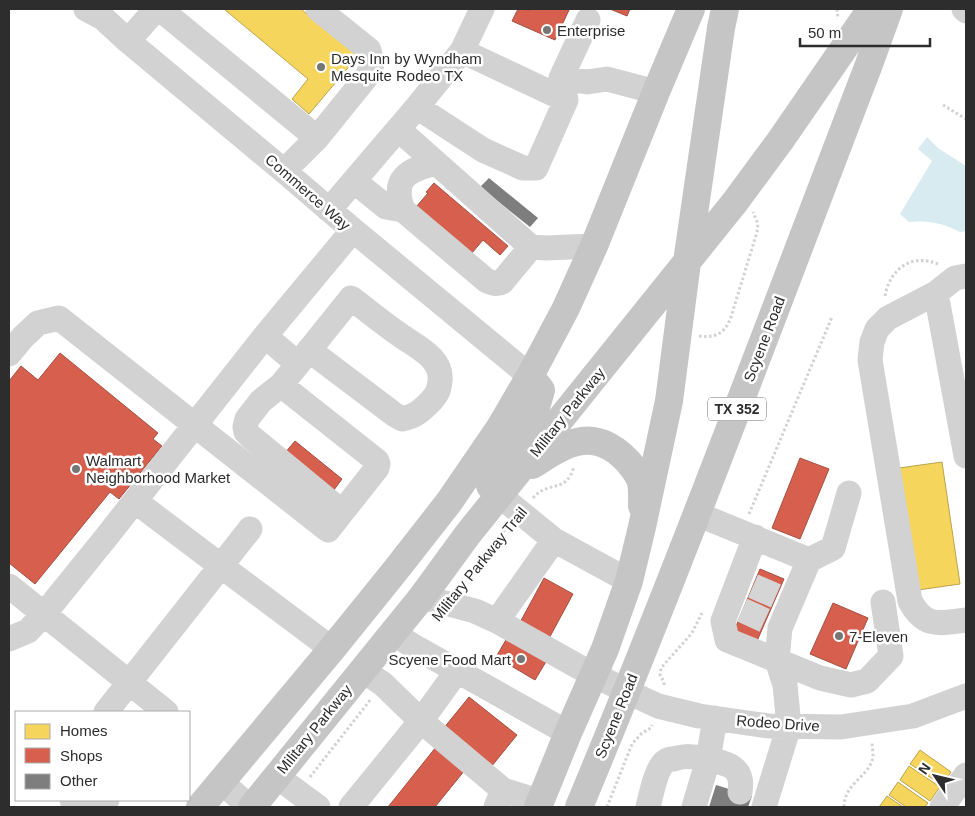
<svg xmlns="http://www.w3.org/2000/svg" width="975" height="816" font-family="Arial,sans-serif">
	<rect width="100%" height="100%" fill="#fff"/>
	<path fill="#d8ebf0" d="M927,137L938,148L966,166V231L960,232C943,223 928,220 909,222L900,214L932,161L918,149Z"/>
	<path fill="#f6d55c" stroke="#baa34e" d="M224,9H301L358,56L309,114L292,99L308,79Z
		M942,462L960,584L918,590L899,468Z
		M920,750L951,772L942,785L910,764Z
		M909,766L940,787L930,801L900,780Z
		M898,782L928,803L925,807H906L889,795Z
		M887,796L903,807H879Z"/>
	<path fill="#d6604d" stroke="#a35143" d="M518,9L530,10L531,9H566L569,10L555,40L512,21Z
		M610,9H630L627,16Z
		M434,183L508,246L500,255L483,240L466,260L416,207L428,193L426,192Z
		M60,353L158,433L153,439L162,446L119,499L110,492L35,584L9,563V381L21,366L38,380Z
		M295,441L342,479L328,498L284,454Z
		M800,458L829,469L800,539L772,528Z
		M760,569L784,579L757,641L734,631Z
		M544,578L573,594L546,644L517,628Z
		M833,603L868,618L846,669L810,654Z
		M507,638L547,660L535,680L496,657Z
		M469,697L517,735L491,767L443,729Z
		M436,747L465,770L435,807H388Z"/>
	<path fill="#7e7e7e" d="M489,178L538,218L530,227L480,187Z
		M716,785L752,796L748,807H709Z"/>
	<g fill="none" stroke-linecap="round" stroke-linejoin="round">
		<path stroke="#d5d5d5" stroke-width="25" stroke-dasharray="25 12" stroke-linecap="butt" d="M753,586L776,596
			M742,610L766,621"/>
		<path stroke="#d2d2d2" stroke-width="3" stroke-dasharray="2.5 2.5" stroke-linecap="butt" d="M837,9L838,19
			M943,105L966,119
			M885,296C890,269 911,253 938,264
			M699,336C717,338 725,333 731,317L757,232L758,224L753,212
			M533,498C548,480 567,494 574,466
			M749,514L832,317
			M460,587L507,527
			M664,685V682L660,675L661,668L692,633L702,613
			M310,777L371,699
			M607,807L632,744L642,733L651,728L652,725
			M844,807C844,782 872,776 873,755C873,751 872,746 872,742"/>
		<path stroke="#d2d2d2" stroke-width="25" d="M86,9L103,18L128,41L284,171L353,230L530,376
			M160,9L317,138
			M964,9L966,11
			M588,20L561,78L587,82L607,79L656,92
			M128,41L156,9
			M462,51L566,100
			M417,107L483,150L523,168H536L566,100L561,78
			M398,129L531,247L546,248L594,246
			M284,171L317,138L368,75L372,64L369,50L318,9
			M354,181L386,207L403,210L487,281C493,283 497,285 502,282L531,247
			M329,210L417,107L462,51L482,9
			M403,210C391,178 408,170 436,163
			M966,276L955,278L936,293L888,318L877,329L872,342L870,360L910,601C925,629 940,623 966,620
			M936,293L966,456
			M9,354L23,337L38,323L59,318L328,530L377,468L378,464L377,461L281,385L298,364L265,336
			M298,364L351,298C367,310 383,323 400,335C415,346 443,358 440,381C439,391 437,394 431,401C421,411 416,416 402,419L395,415L309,350
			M281,385L261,401L247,419L245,427L246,432L250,436L342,512
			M489,487L554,540L629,581
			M135,501L221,566L332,649
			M697,514L809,560L780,628L777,660L785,685L789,726L764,807
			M755,537L723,621L727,640L820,678L851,685L867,681L891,656L883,602
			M809,560L833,548L849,493
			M9,586L166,712
			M422,597L475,611L497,621L579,667L626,691L658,706L699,716L769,726L841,727L913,716L966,696
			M497,621L554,540
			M393,633L413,646L568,733
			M9,639L28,631L44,614L104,540L265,336L353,230
			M362,670L383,684L421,721L503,790
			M106,712L250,529
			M276,776L318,807
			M221,782L250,807
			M72,800L81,807
			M101,807L107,800
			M351,807L421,721L457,671
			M496,807L503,790L541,802
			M648,807C651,796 656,767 666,761C668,759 671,759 673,759C685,756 688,756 700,758C721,762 745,763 740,792
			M694,807L708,760L715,718
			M942,807L966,775"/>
		<path stroke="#c5c5c5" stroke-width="28" d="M532,465C547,456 561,445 577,442C600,436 621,451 634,469C636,472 638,475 640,479C643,488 642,497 642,506
			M490,485L537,404L541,390L530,376
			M200,807L332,649L395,571L449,502L499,429L530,376L566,308L594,246L656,92L691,9
			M252,807L422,597L468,534L735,202L780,141L871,9
			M538,807L568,733L605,649L629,581L642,527L669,401L687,262L721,28L725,9
			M579,807C681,563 773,314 868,67L889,9"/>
	</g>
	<g fill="#767676" stroke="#fff" stroke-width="2">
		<circle cx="547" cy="30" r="5"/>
		<circle cx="321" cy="67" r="5"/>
		<circle cx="76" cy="469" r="5"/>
		<circle cx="839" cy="636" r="5"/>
		<circle cx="521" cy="659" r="5"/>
	</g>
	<g text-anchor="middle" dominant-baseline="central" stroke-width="5" stroke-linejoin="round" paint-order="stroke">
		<rect fill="#fff" stroke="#6c6c6c" stroke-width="1" x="708" y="397.5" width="58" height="23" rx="4"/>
		<g font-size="14" font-weight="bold" fill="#2d2d2d">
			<text x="737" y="409">TX 352</text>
		</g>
		<g font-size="15" fill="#2d2d2d" stroke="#fff" text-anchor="start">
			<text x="557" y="30">Enterprise</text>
			<text x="331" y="58">Days Inn by Wyndham<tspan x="331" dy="17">Mesquite Rodeo TX</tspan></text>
			<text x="86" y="460">Walmart<tspan x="86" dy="17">Neighborhood Market</tspan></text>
			<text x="849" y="636">7-Eleven</text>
			<text x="511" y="659" text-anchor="end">Scyene Food Mart</text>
		</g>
		<g font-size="15" fill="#2d2d2d" stroke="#fff">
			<text transform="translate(308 192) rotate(41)">Commerce Way</text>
			<text transform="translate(764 339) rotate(-69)">Scyene Road</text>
			<text transform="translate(567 412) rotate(-51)">Military Parkway</text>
			<text transform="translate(479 564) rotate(-51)">Military Parkway Trail</text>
			<text transform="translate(616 716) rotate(-68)">Scyene Road</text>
			<text transform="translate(778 723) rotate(4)">Rodeo Drive</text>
			<text transform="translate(314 729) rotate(-51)">Military Parkway</text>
		</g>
	</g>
	<rect width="975" height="816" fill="none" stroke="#2d2d2d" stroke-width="20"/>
	<rect x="15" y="711" width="175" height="90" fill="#ffffff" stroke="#ababab"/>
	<rect x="25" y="724" width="25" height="15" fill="#f6d55c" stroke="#ababab"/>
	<text x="60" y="736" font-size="15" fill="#2d2d2d">Homes</text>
	<rect x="25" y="748" width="25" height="15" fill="#d6604d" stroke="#ababab"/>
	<text x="60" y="761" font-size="15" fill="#2d2d2d">Shops</text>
	<rect x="25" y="774" width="25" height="15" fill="#7e7e7e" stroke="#ababab"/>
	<text x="60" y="786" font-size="15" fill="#2d2d2d">Other</text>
	<g transform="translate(935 776) rotate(305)" stroke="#ffffff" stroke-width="4" paint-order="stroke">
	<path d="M0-4L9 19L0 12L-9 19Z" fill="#2d2d2d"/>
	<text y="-8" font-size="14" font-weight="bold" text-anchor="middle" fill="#2d2d2d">N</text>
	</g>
	<path d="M800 38v8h130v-8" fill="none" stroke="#2d2d2d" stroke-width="2.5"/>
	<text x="808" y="38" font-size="15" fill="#2d2d2d" stroke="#ffffff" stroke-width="4" paint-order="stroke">50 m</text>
</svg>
